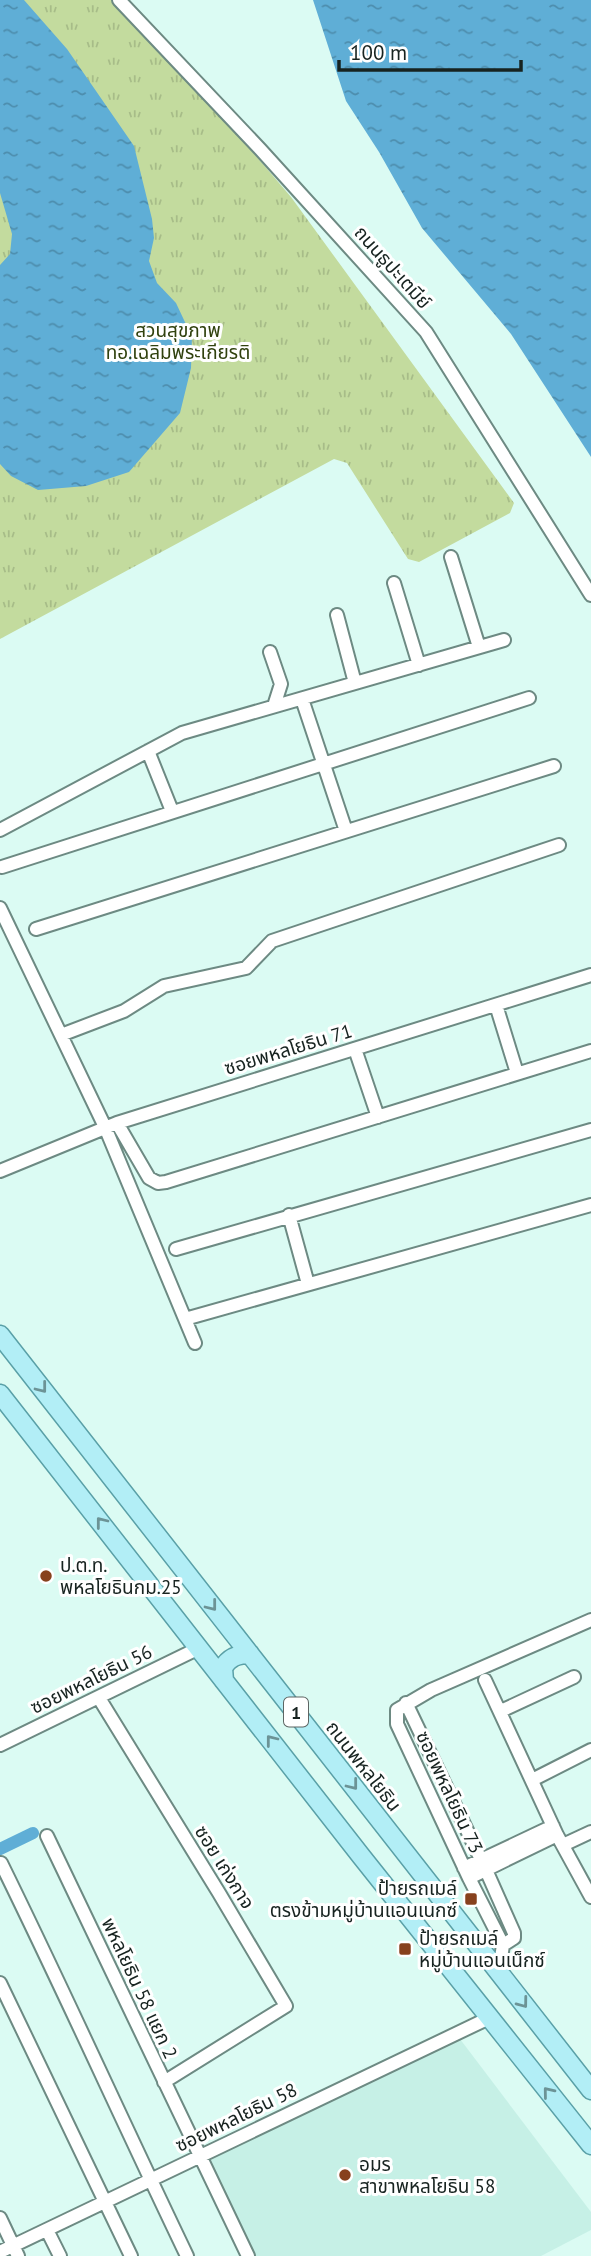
<svg xmlns="http://www.w3.org/2000/svg" width="591" height="2256" font-family="'PT Sans','Noto Sans Thai',sans-serif">
	<defs>
		<pattern id="park-tufts" width="24" height="20" patternUnits="userSpaceOnUse" patternTransform="scale(1.75)"><rect width="24" height="20" fill="#c3db9e"/><path d="M3 7l-1-3M5 7V3M7 7l1-3M15 17l-1-3M17 17v-4M19 17l1-3" fill="none" stroke="#a7bc88"/></pattern>
		<pattern id="water-ripples" width="26" height="14" patternUnits="userSpaceOnUse" patternTransform="scale(1.75)"><rect width="26" height="14" fill="#5faed6"/><path d="M2 4q2-2 4 0t4 0M15 11q2-2 4 0t4 0" fill="none" stroke="#4d8dad"/></pattern>
	</defs>
	<rect width="100%" height="100%" fill="#dbfbf3"/>
	<path fill="#c6f0e6" d="M460,2039L591,2212V2230L541,2256H253L206,2159Z"/>
	<path fill="url(#park-tufts)" d="M0,0H120L189,77L291,197L514,503L510,513L419,562L408,559L347,463L334,459L0,639Z"/>
	<path fill="url(#water-ripples)" d="M0,0H24L67,49L134,146L152,219L154,238L149,261L157,283L176,303L192,337L191,368L180,413L129,472L86,486L38,490L11,476L0,464V265L10,254L12,234L0,193Z
		M313,0H591V457L511,334L422,228L379,152L346,101Z"/>
	<g fill="none" stroke-linecap="round" stroke-linejoin="round">
		<path stroke="#5faed6" stroke-width="12" d="M0,1849L33,1833"/>
		<defs>
			<path id="street" d="M119,0L260,149L426,332L591,595
				M451,557L479,647
				M394,583L419,665
				M337,615L355,683
				M270,652L281,684L274,706
				M302,699L346,831
				M148,751L172,811
				M0,830L182,733L504,640
				M2,867L529,698
				M0,908L105,1127L195,1343
				M36,929L554,766
				M496,1005L517,1073
				M61,1035L124,1011L164,986L246,968L272,941L559,845
				M355,1049L378,1117
				M117,1123L149,1178L158,1183L166,1182L591,1051
				M0,1171L117,1123L591,975
				M289,1215L308,1284
				M176,1249L591,1130
				M185,1319L591,1205
				M485,1680L557,1835L591,1897
				M99,1698L219,1893L286,2006L164,2082
				M406,1703L486,1870L514,1933V1938L503,1945
				M501,1711L574,1677
				M0,1745L199,1648
				M532,1780L591,1750
				M47,1836L248,2256
				M563,1845L591,1832
				M1,1863C65,1993 124,2125 187,2256
				M464,1868L553,1826
				M469,1878L557,1835
				M494,1967L501,1958L503,1945L469,1878L397,1724V1710L431,1690L591,1620
				M0,1983L131,2256
				M0,2218L18,2256
				M47,2230L60,2256
				M0,2252L489,2018"/>
			<path id="primary" d="M0,1335L591,2090
				M0,1394L361,1856L591,2145
				M224,1681L223,1668C229,1657 238,1654 250,1654"/>
		</defs>
		<use href="#street" stroke="#6d8a83" stroke-width="16"/>
		<use href="#primary" stroke="#5aa0a7" stroke-width="21"/>
		<use href="#street" stroke="#fff" stroke-width="12"/>
		<use href="#primary" stroke="#b2eef6" stroke-width="18"/>
	</g>
	<defs><path id="oneway-chevron" d="M-2-3.5L2.5 0L-2 3.5" fill="none" stroke-width="1.6" stroke-linecap="round" stroke-linejoin="round" transform="scale(1.75)"/></defs>
	<g stroke="#6c9396">
		<use href="#oneway-chevron" transform="translate(42 1388) rotate(52)"/>
		<use href="#oneway-chevron" transform="translate(101 1522) rotate(-128)"/>
		<use href="#oneway-chevron" transform="translate(212 1606) rotate(52)"/>
		<use href="#oneway-chevron" transform="translate(271 1740) rotate(-128)"/>
		<use href="#oneway-chevron" transform="translate(353 1785) rotate(52)"/>
		<use href="#oneway-chevron" transform="translate(523 2003) rotate(53)"/>
		<use href="#oneway-chevron" transform="translate(548 2092) rotate(-129)"/>
	</g>
	<g fill="#87411d" stroke="#fff" stroke-width="2.5">
		<circle cx="46" cy="1576" r="7"/>
		<rect x="464" y="1892" width="14" height="14" rx="3.5"/>
		<rect x="398" y="1942" width="14" height="14" rx="3.5"/>
		<circle cx="345" cy="2175" r="7"/>
	</g>
	<g text-anchor="middle" dominant-baseline="central" stroke-width="6" stroke-linejoin="round" paint-order="stroke">
		<rect fill="#fff" stroke="#5d6563" stroke-width="2" x="284" y="1697.5" width="24" height="29" rx="5"/>
		<g font-size="18" font-weight="bold" fill="#172320">
			<text x="296" y="1712">1</text>
		</g>
		<g font-size="19" fill="#172320" stroke="#fff">
			<text transform="translate(393 267) rotate(48)">ถนนธูปะเตมีย์</text>
			<text transform="translate(288 1049) rotate(-17)">ซอยพหลโยธิน 71</text>
			<text transform="translate(91 1679) rotate(-26)">ซอยพหลโยธิน 56</text>
			<text transform="translate(364 1766) rotate(52)">ถนนพหลโยธิน</text>
			<text transform="translate(450 1792) rotate(65)">ซอยพหลโยธิน 73</text>
			<text transform="translate(225 1867) rotate(58)">ซอย เก่งกาจ</text>
			<text transform="translate(140 1988) rotate(65)">พหลโยธิน 58 แยก 2</text>
			<text transform="translate(236 2117) rotate(-26)">ซอยพหลโยธิน 58</text>
		</g>
		<g font-size="19" fill="#30410e" stroke="#fff">
			<text x="178" y="330">สวนสุขภาพ<tspan x="178" dy="22">ทอ.เฉลิมพระเกียรติ</tspan></text>
		</g>
		<g font-size="19" fill="#172320" stroke="#fff" text-anchor="start">
			<text x="60" y="1565">ป.ต.ท.<tspan x="60" dy="22">พหลโยธินกม.25</tspan></text>
			<text x="457" y="1888" text-anchor="end">ป้ายรถเมล์<tspan x="457" dy="22">ตรงข้ามหมู่บ้านแอนเนกซ์</tspan></text>
			<text x="419" y="1938">ป้ายรถเมล์<tspan x="419" dy="22">หมู่บ้านแอนเน็กซ์</tspan></text>
			<text x="359" y="2164">อมร<tspan x="359" dy="22">สาขาพหลโยธิน 58</tspan></text>
		</g>
	</g>
	<path d="M339 60v10h182v-10" fill="none" stroke="#172320" stroke-width="3.5"/>
	<text x="350" y="60" font-size="21" fill="#172320" stroke="#ffffff" stroke-width="5" paint-order="stroke">100 m</text>
</svg>
